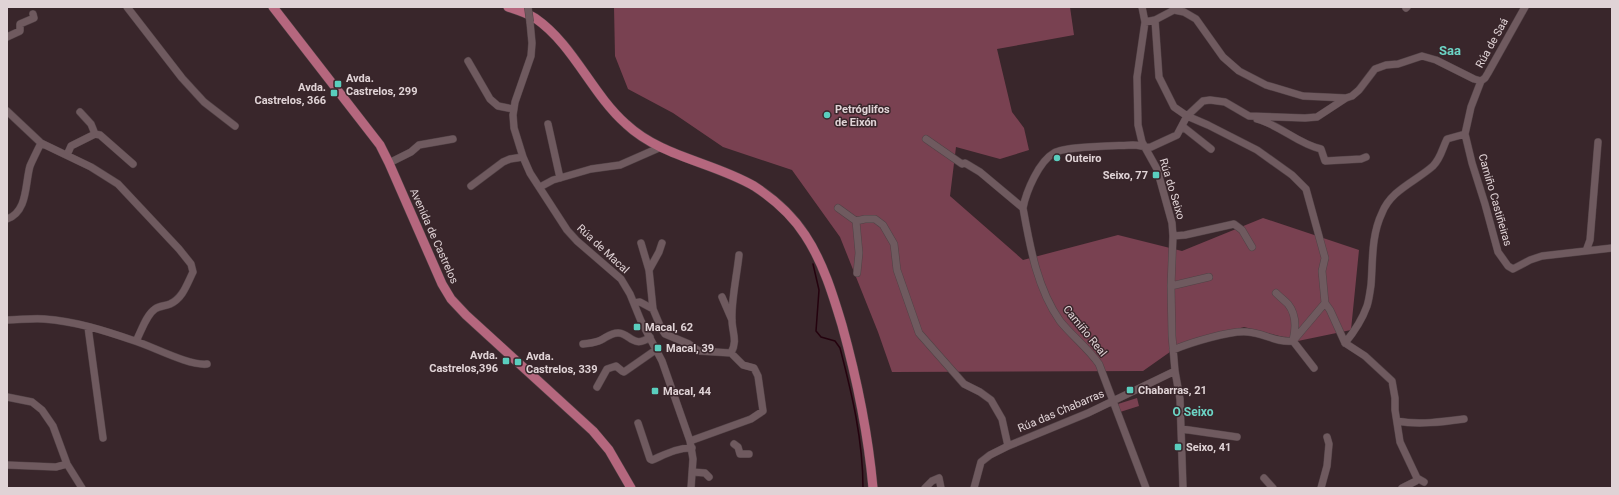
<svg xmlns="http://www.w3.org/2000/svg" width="1619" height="495" font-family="Roboto,sans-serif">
	<rect width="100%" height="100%" fill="#39262b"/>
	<path fill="#794151" d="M614,7H1070L1074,35L997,49L1012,112L1024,128L1029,150L1000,159L956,147L950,196L1023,260L1118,235L1182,251L1263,218L1359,250L1351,330L1293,342L1287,338L1244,327L1177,347L1143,371L892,372L878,332L840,237L792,170L723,147L673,113L628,89L615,56Z
		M1137,398L1139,406L1120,412L1118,404Z"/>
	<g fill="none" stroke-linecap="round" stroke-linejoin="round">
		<path stroke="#24020e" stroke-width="1.5" d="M813,264L819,290L816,331L821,337L835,341L840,348C852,394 863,440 863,488"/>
		<defs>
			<path id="minor" d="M127,7L182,78L204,102L235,126
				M1142,7L1145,22L1137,77L1138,125L1142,142L1157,169L1172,223L1173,236L1171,286L1172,336L1175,371L1180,399L1183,488
				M1406,8L1407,7
				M1155,20L1159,77L1174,107L1187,116L1208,125L1257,150L1292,175L1306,189L1325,258L1322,271L1325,303
				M530,22L532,43L531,56L515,102L513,115L514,128L523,157L530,173L567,230L577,241L621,279L630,294L641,321L662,361L690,441L693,459L691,488
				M1145,22L1155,20L1174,10L1184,12L1196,19L1223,57L1239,71L1266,85L1303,96L1346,98L1352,96L1359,90L1375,69L1386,65L1398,64L1422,56L1436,60L1474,79L1481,81L1485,78L1488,73L1525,7
				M7,37L20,31V24L34,18L33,14
				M468,61L490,99L498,106L513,109
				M1481,81L1471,107L1465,134L1472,163L1485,204L1498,252L1508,266L1513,269L1530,260L1542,256L1612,248
				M7,111L41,143L91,167L118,184L179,249L191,264L193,272C187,284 183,298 170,304C165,306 159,306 155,309C146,315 141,332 136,341
				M80,112L91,124L95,134
				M1257,119C1280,125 1298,144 1321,149L1325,161L1361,159L1366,157
				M548,124L560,178
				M1182,126L1211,149
				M926,139L962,164L965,163L980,172L1023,208C1026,192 1039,161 1054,153C1065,146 1118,146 1133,145C1140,145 1145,148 1151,147L1177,135L1187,116L1203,101L1210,100L1225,102L1249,116L1305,118L1317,117L1346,98
				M67,155L71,146L95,134L100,135L133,164
				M389,163L411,152L419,145L453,139
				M471,186L503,162L510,159L523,157
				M540,187L553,180L591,169L620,165L661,147
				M838,208L856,221
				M1023,208C1030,247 1037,288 1060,321C1072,336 1088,348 1099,364L1146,488
				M7,219C28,212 25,183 30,166C33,159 37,151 41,143
				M1173,236L1185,235L1234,224L1242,230L1252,247
				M641,243L649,270L653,309L661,328L665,334L689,344L699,351L731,353C738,341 732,332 732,320C731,301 737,275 739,255
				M1586,251L1590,240L1598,142
				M649,270L659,252L662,243
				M857,273L859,253L856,221L865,219H875L883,225L894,244L897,270L919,333L964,384L980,392L991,400L1002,419L1008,446
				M1171,286L1209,277
				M1276,293C1280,297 1284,300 1288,304C1296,314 1296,328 1293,340
				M722,297L732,320
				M634,303L640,302L653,309
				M7,320C19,320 32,318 44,319C75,321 106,331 135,341C154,347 189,366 207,364
				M88,327L103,438
				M1293,341L1325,303L1330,310L1345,343C1354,332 1362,320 1367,306C1369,300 1370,292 1371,285C1373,261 1371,236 1382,213C1391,190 1415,182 1433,166C1441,158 1442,149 1447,139L1465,134
				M1293,341L1314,368
				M1345,343L1365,356L1392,381L1395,398V410L1400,442L1417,478L1416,481L1402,488
				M583,344C590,343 595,343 601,340C607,337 612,332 619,333C630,334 634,349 650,337
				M1173,350C1189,343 1231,330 1248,332C1263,333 1277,343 1293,341
				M597,387L607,369L616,366L622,371L624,372L657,349
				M7,397L32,402L42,410L53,426L67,464L82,488
				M1397,421C1418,425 1442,422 1464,419
				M638,423L650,459L652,460C664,455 679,447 692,448
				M1182,429L1237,437
				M690,441L751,419L763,411L758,376L754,368L743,365L731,353
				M734,444L738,447L740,454H749
				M7,465L56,467L67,464
				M693,472L705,473L709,477
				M1264,478L1273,488
				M1417,478L1424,482
				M925,488L932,481L939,478L941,488
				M974,488L981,462L990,455L1008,446L1088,413L1175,371
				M1321,488L1327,466L1329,444L1327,437"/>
			<path id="major" d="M273,7L380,145L389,163L442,284L451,299L466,315L593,431L609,450L631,488
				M508,7C517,10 527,13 535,18C574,45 591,93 626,124C661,157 713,162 754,186C774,199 792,215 805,235C823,262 833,295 842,325C857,379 868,433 873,488"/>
		</defs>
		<use href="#minor" stroke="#524246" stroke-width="8"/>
		<use href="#major" stroke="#524246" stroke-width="10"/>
		<use href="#minor" stroke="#6f5a5f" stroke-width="7"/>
		<use href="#major" stroke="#b5677e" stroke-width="9"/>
		<defs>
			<path id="minor-bridge" d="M528,7L530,22"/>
		</defs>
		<use href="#minor-bridge" stroke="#524246" stroke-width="8" stroke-linecap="butt"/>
		<use href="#minor-bridge" stroke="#6f5a5f" stroke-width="7"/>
	</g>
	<g fill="#5acebe" stroke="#39262b" stroke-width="1.5">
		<rect x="334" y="80" width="8" height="8" rx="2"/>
		<rect x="330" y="89" width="8" height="8" rx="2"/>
		<circle cx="827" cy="115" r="4"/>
		<circle cx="1057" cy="158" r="4"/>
		<rect x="1152" y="171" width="8" height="8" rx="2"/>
		<rect x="633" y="323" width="8" height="8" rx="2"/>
		<rect x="654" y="344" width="8" height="8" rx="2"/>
		<rect x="502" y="357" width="8" height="8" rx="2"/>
		<rect x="514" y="358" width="8" height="8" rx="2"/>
		<rect x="1126" y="386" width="8" height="8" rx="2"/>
		<rect x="651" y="387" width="8" height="8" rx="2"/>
		<rect x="1174" y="443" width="8" height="8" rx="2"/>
	</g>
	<g text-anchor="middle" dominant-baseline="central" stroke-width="3" stroke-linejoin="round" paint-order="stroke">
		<g font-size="11" fill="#e0d3d6" stroke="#39262b">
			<text transform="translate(1492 43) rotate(-61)">Rúa de Saá</text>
			<text transform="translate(1172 189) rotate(73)">Rúa do Seixo</text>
			<text transform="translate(1495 200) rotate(74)">Camiño Castiñeiras</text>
			<text transform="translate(434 236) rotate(66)">Avenida de Castrelos</text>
			<text transform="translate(603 249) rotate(43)">Rúa de Macal</text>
			<text transform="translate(1085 331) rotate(51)">Camiño Real</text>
			<text transform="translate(1061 411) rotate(-23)">Rúa das Chabarras</text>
		</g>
		<g font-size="11" font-weight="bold" fill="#e0d3d6" stroke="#39262b" text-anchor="start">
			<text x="346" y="78">Avda.<tspan x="346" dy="13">Castrelos, 299</tspan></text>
			<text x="326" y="87" text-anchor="end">Avda.<tspan x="326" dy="13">Castrelos, 366</tspan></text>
			<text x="835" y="109">Petróglifos<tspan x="835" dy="13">de Eixón</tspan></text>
			<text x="1065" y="158">Outeiro</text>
			<text x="1148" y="175" text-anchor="end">Seixo, 77</text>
			<text x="645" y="327">Macal, 62</text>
			<text x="666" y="348">Macal, 39</text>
			<text x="498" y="355" text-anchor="end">Avda.<tspan x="498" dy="13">Castrelos,396</tspan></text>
			<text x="526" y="356">Avda.<tspan x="526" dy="13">Castrelos, 339</tspan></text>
			<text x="1138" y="390">Chabarras, 21</text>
			<text x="663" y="391">Macal, 44</text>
			<text x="1186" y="447">Seixo, 41</text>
		</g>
		<g font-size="12" font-weight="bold" fill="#6cd4c5" stroke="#39262b">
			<text x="1193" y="412">O Seixo</text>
		</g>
		<g font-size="13" font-weight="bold" fill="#6cd4c5" stroke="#39262b">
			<text x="1450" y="50">Saa</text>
		</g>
	</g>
	<rect width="1619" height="495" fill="none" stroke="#e0d3d6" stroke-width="16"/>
</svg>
